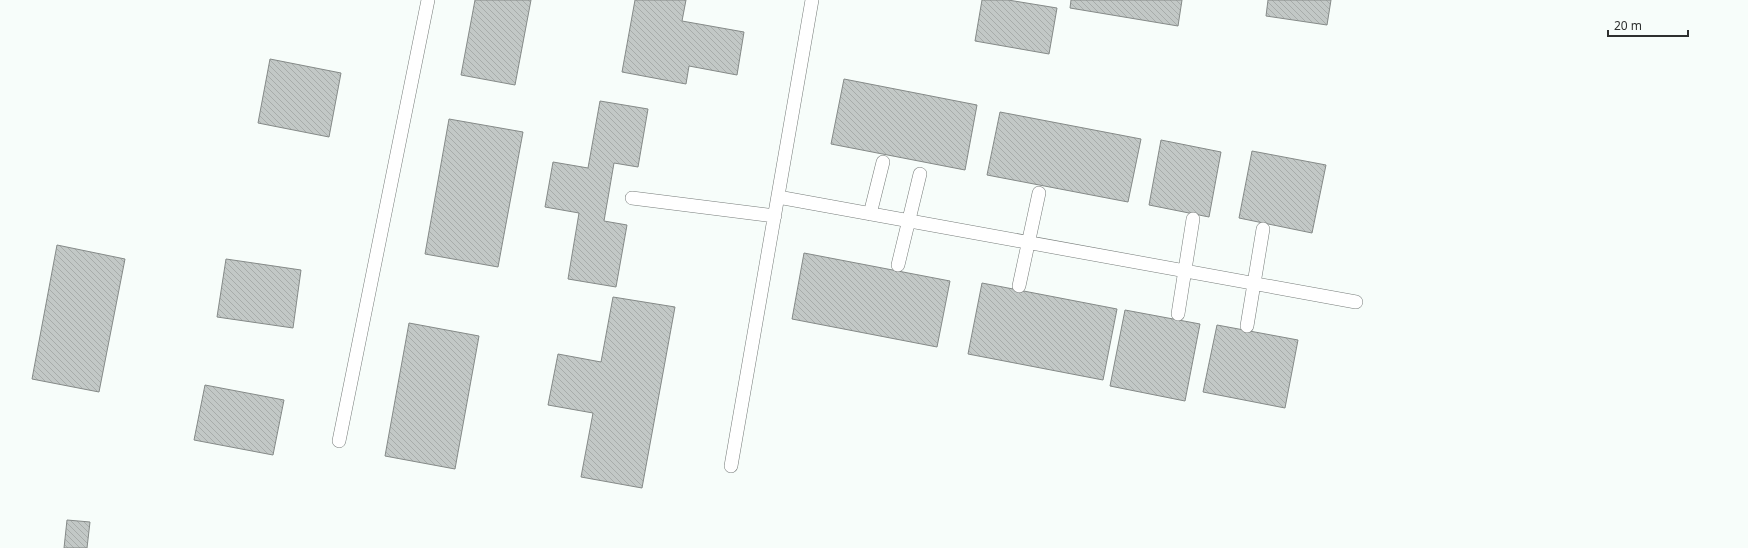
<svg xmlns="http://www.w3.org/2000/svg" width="1748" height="548" font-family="'Noto Sans',sans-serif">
	<defs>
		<pattern id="building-back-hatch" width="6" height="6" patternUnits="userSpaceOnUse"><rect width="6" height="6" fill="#c2c8c6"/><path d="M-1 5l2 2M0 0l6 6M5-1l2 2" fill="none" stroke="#a7acaa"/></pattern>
	</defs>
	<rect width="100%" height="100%" fill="#f7fdfa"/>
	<path fill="url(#building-back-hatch)" stroke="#858a88" d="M475,0H531L515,85L461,75Z
		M635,0H686L682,21L744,32L737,75L689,66L686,84L622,72Z
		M982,0H1008L1057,8L1049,54L975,41Z
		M1071,0H1182L1178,26L1070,8Z
		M1268,0H1331L1327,25L1266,16Z
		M270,59L341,73L329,137L258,123Z
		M844,79L977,105L965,170L831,144Z
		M600,101L648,109L638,167L614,163L604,221L627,225L616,287L568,279L579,213L545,207L553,162L588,168Z
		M1000,112L1141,139L1128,202L987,175Z
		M449,119L523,132L498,267L425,254Z
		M1161,140L1221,152L1209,217L1149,205Z
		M1252,151L1326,165L1312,233L1239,218Z
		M57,245L125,259L99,392L32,379Z
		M804,253L950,281L937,347L792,319Z
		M226,259L301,270L293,328L217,317Z
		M982,283L1117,309L1103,380L968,354Z
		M613,297L675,307L642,488L581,477L593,413L548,405L558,354L601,362Z
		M1125,310L1200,324L1185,401L1110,386Z
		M409,323L479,336L455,469L385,456Z
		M1217,325L1298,340L1285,408L1203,392Z
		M205,385L284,400L273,455L194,440Z
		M67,520L90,522L87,548H64Z"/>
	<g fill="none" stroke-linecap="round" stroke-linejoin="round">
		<defs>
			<path id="lane" d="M778,197L1356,302
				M632,198L775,216
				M870,214L883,162
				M898,265L920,174
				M1019,286L1039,193
				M1178,314L1193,219
				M1247,326L1263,229
				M339,441L428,0
				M731,466L812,0"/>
		</defs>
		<use href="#lane" stroke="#777c7a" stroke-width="14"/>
		<use href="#lane" stroke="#fff" stroke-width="13"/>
	</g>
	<path d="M1608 30v6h80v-6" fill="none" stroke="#2e302f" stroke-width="2"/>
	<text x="1614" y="30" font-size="12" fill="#2e302f" stroke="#f7fdfa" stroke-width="3" paint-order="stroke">20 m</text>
</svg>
